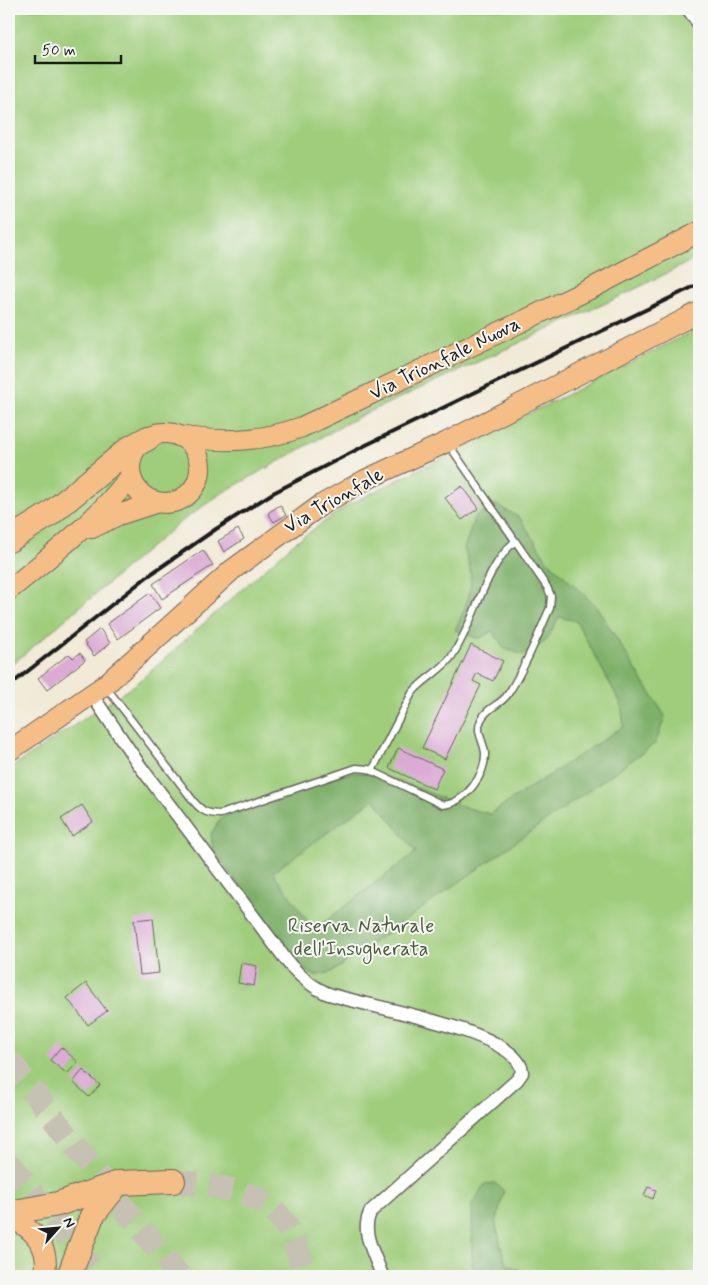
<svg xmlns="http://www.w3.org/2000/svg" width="708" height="1285" font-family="Mynerve,sans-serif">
	<rect width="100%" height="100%" fill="#f6f6f2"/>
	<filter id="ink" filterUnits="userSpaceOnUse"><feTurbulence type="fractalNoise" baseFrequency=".02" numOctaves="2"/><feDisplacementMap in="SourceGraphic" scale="10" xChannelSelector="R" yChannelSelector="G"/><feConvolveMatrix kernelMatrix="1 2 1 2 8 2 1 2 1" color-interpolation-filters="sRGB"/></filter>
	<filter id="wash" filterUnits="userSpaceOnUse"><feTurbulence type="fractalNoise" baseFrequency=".0096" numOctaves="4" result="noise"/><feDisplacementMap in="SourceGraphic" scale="20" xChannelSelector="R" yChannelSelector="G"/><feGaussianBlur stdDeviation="1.12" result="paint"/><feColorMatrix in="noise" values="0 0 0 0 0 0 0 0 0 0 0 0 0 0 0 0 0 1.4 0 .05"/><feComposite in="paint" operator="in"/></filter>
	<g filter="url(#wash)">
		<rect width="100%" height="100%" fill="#f1ead7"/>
		<path fill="#9fcd7b" stroke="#5e744c" d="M9,9H682L699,31V257L619,297L358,417L222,493L179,523L9,667Z
			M699,328V1276H9V916L11,914L9,912V769L136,684L294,543L348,505Z"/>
		<path fill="#7fb06b" stroke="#4e6644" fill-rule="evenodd" d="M495,504L520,518L547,560L596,606L665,716L656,743L332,972L315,976L304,969L213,851L211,834L221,818C251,807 336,770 363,773C408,778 447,805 490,814L624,726L621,704L576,621L559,617L546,641L524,655L505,649L492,631L479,639L455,630C470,598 477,583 464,549L474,518ZM374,799L416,852L314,930L273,872Z
			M495,1183L504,1191L496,1224L505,1262L529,1276H479L472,1265V1204L485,1184Z"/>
		<g id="blocks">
			<path fill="#dbabd6" d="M462,486L479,508L462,520L445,498Z
				M280,505L286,515L274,522L268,513Z
				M238,529L244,539L224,552L218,541Z
				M203,550L213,565L162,599L153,584Z
				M150,593L160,608L118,639L107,624Z
				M100,629L110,643L94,656L84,642Z
				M471,645L503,661L493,681L477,673L473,681L481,685L445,759L422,748Z
				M80,653L85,660L47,690L38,678L69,654L73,658Z
				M398,748L443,769L434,789L389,768Z
				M82,805L93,822L72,836L61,819Z
				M153,918L159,973L140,975L134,920Z
				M241,963L257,966L254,986L238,983Z
				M86,983L107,1011L88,1025L67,998Z
				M61,1047L78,1062L67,1074L50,1060Z
				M83,1070L100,1085L89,1097L73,1082Z
				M648,1187L656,1190L653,1199L644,1195Z"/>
		</g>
	</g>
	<g filter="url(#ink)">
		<use href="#blocks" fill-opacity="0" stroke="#67645d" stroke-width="1"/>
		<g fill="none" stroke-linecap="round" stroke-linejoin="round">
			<path stroke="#c6c1b2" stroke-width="24" stroke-dasharray="24 12" stroke-linecap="butt" d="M9,1060L89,1164L179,1276
				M9,1163L97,1276
				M173,1181C246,1190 288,1192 304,1276"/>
			<defs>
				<path id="service" d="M106,687L195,803C203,812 208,814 221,814L356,768L368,769L443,805C465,803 486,775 485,753C484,741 475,732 481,720C487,707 501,705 508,694C525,668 537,637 550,608L551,596L547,587L449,445
					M372,771L412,693C423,679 444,669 452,656C476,620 483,570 515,541"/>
				<path id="minor" d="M688,9L699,24
					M92,695L140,766L290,965C301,977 312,987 326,993C360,1006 522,1030 522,1073L517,1080L371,1211C359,1232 376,1256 382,1276"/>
				<path id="primary" d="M130 468a35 35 0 1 1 70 0a35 35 0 1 1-70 0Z
					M178,436C222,443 261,442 302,427L596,286L699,232
					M92,528L118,515L158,502
					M9,590C53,554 96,521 131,476
					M9,751L105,685L232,570L321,505L365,480L447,442L699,312
					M9,1218C33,1227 52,1248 44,1276"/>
				<path id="motorway" d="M9,540L50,514L130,448L148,438
					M9,1213L58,1204L118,1183L173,1181
					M69,1276L92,1216L118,1183"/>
			</defs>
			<use href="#service" stroke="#67645d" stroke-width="9"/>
			<use href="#minor" stroke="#67645d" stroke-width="15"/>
			<use href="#primary" stroke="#67645d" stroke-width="22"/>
			<use href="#motorway" stroke="#67645d" stroke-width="26"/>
			<use href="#service" stroke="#fff" stroke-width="6"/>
			<use href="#minor" stroke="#fff" stroke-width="12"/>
			<use href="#primary" stroke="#f6be87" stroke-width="20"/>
			<use href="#motorway" stroke="#f6be87" stroke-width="24"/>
			<path stroke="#1c1c1c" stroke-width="4" d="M9,686L148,576L216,529L273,493L364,446L699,284"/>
		</g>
	</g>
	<g text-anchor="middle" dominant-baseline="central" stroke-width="4" stroke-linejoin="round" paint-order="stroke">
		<g font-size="20" fill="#1c1c1c" stroke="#f6f6f2">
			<text transform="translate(445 359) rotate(-26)">Via Trionfale Nuova</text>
			<text transform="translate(334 501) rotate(-30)">Via Trionfale</text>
		</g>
		<g font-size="20" fill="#4a5a3d" stroke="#f6f6f2">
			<text x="361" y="926">Riserva Naturale<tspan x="361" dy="23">dell'Insugherata</tspan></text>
		</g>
	</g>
	<rect width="708" height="1285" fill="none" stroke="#f6f6f2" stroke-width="30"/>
	<g transform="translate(58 1228) rotate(63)" stroke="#f6f6f2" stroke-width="4" paint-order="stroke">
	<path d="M0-4L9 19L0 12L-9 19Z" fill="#1c1c1c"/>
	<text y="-8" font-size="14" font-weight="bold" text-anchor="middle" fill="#1c1c1c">N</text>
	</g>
	<path d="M35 55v8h86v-8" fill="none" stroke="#1c1c1c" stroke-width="2.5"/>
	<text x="42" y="55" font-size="15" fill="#1c1c1c" stroke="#f6f6f2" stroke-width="4" paint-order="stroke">50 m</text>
</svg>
